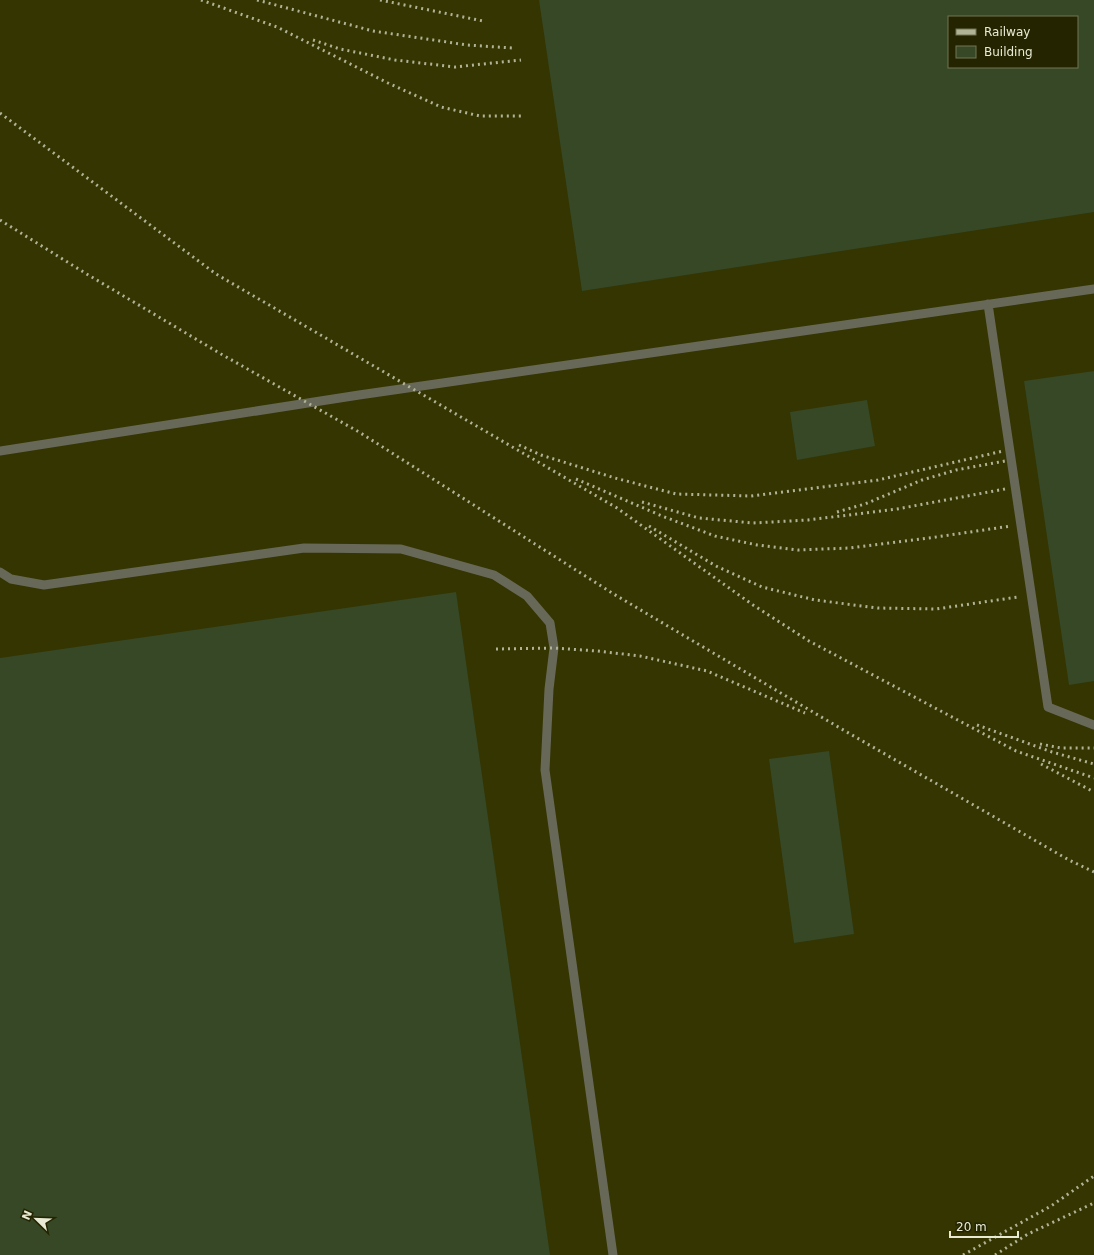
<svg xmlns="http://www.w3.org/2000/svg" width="1094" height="1255" font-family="'DejaVu Sans',sans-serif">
	<rect width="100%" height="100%" fill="#2e2f05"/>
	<path fill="#343500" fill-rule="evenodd" d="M0,0H1094V1255H0ZM949,17H1077V67H949Z"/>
	<path fill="#364825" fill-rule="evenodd" d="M539,0H1094V212L582,291ZM949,17H1077V67H949Z
		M1094,371V681L1069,685L1024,381Z
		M867,400L875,446L797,460L790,412Z
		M456,592L550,1255H0V658Z
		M829,751L854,934L794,943L769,759Z"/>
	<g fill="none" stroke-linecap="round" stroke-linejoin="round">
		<path stroke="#676857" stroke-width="9" d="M988,304L1048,707L1094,725
			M0,451L359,395L1094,289
			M0,572L11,579L44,585L304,548L401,549L494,575L527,596L550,623L554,648L549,689L545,770L613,1255"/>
		<path stroke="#b1b397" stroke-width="3" stroke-dasharray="2 4" stroke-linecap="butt" d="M201,0L277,27L388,83L441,107L480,116H522
			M257,0L373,31L467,45L512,48
			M380,0L483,21
			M313,40L340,49L395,60L455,67L521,60
			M0,113L216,274L617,508L753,605L809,641L1016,751L1094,778
			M0,220L85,273L221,354L359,432L612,593L845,731L1069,860L1094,872
			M519,445L541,455L615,478L676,494L751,496L878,480L1003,451
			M576,479L662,516L715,536L757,545L798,550L850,548L929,538L1011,526
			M642,502L699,518L753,523L808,520L897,509L1005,489
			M837,512L865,504L922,480L956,470L1005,461
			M649,526L716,566L762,587L815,600L878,608L936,609L1018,597
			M496,649L554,648L597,651L640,656L707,671L805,713
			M977,725L1052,752L1094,764
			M1040,744L1061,748H1094
			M1041,764L1094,792
			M963,1255L1051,1206L1094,1176
			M995,1255L1028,1234L1094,1203"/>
	</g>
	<rect x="948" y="16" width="130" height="52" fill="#242500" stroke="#727455"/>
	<rect x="956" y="29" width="20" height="6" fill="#b1b397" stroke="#727455"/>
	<text x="984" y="36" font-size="12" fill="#e8ead4">Railway</text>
	<rect x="956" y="46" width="20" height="12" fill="#364825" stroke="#727455"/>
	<text x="984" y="56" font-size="12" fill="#e8ead4">Building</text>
	<g transform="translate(36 1219) rotate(293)" stroke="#242500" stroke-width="3" paint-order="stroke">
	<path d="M0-3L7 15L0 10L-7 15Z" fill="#e8ead4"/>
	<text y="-6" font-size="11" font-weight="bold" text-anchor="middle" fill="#e8ead4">N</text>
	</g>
	<path d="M950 1231v6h68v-6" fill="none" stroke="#e8ead4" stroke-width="2"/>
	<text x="956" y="1231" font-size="12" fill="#e8ead4" stroke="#242500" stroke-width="3" paint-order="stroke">20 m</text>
</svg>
